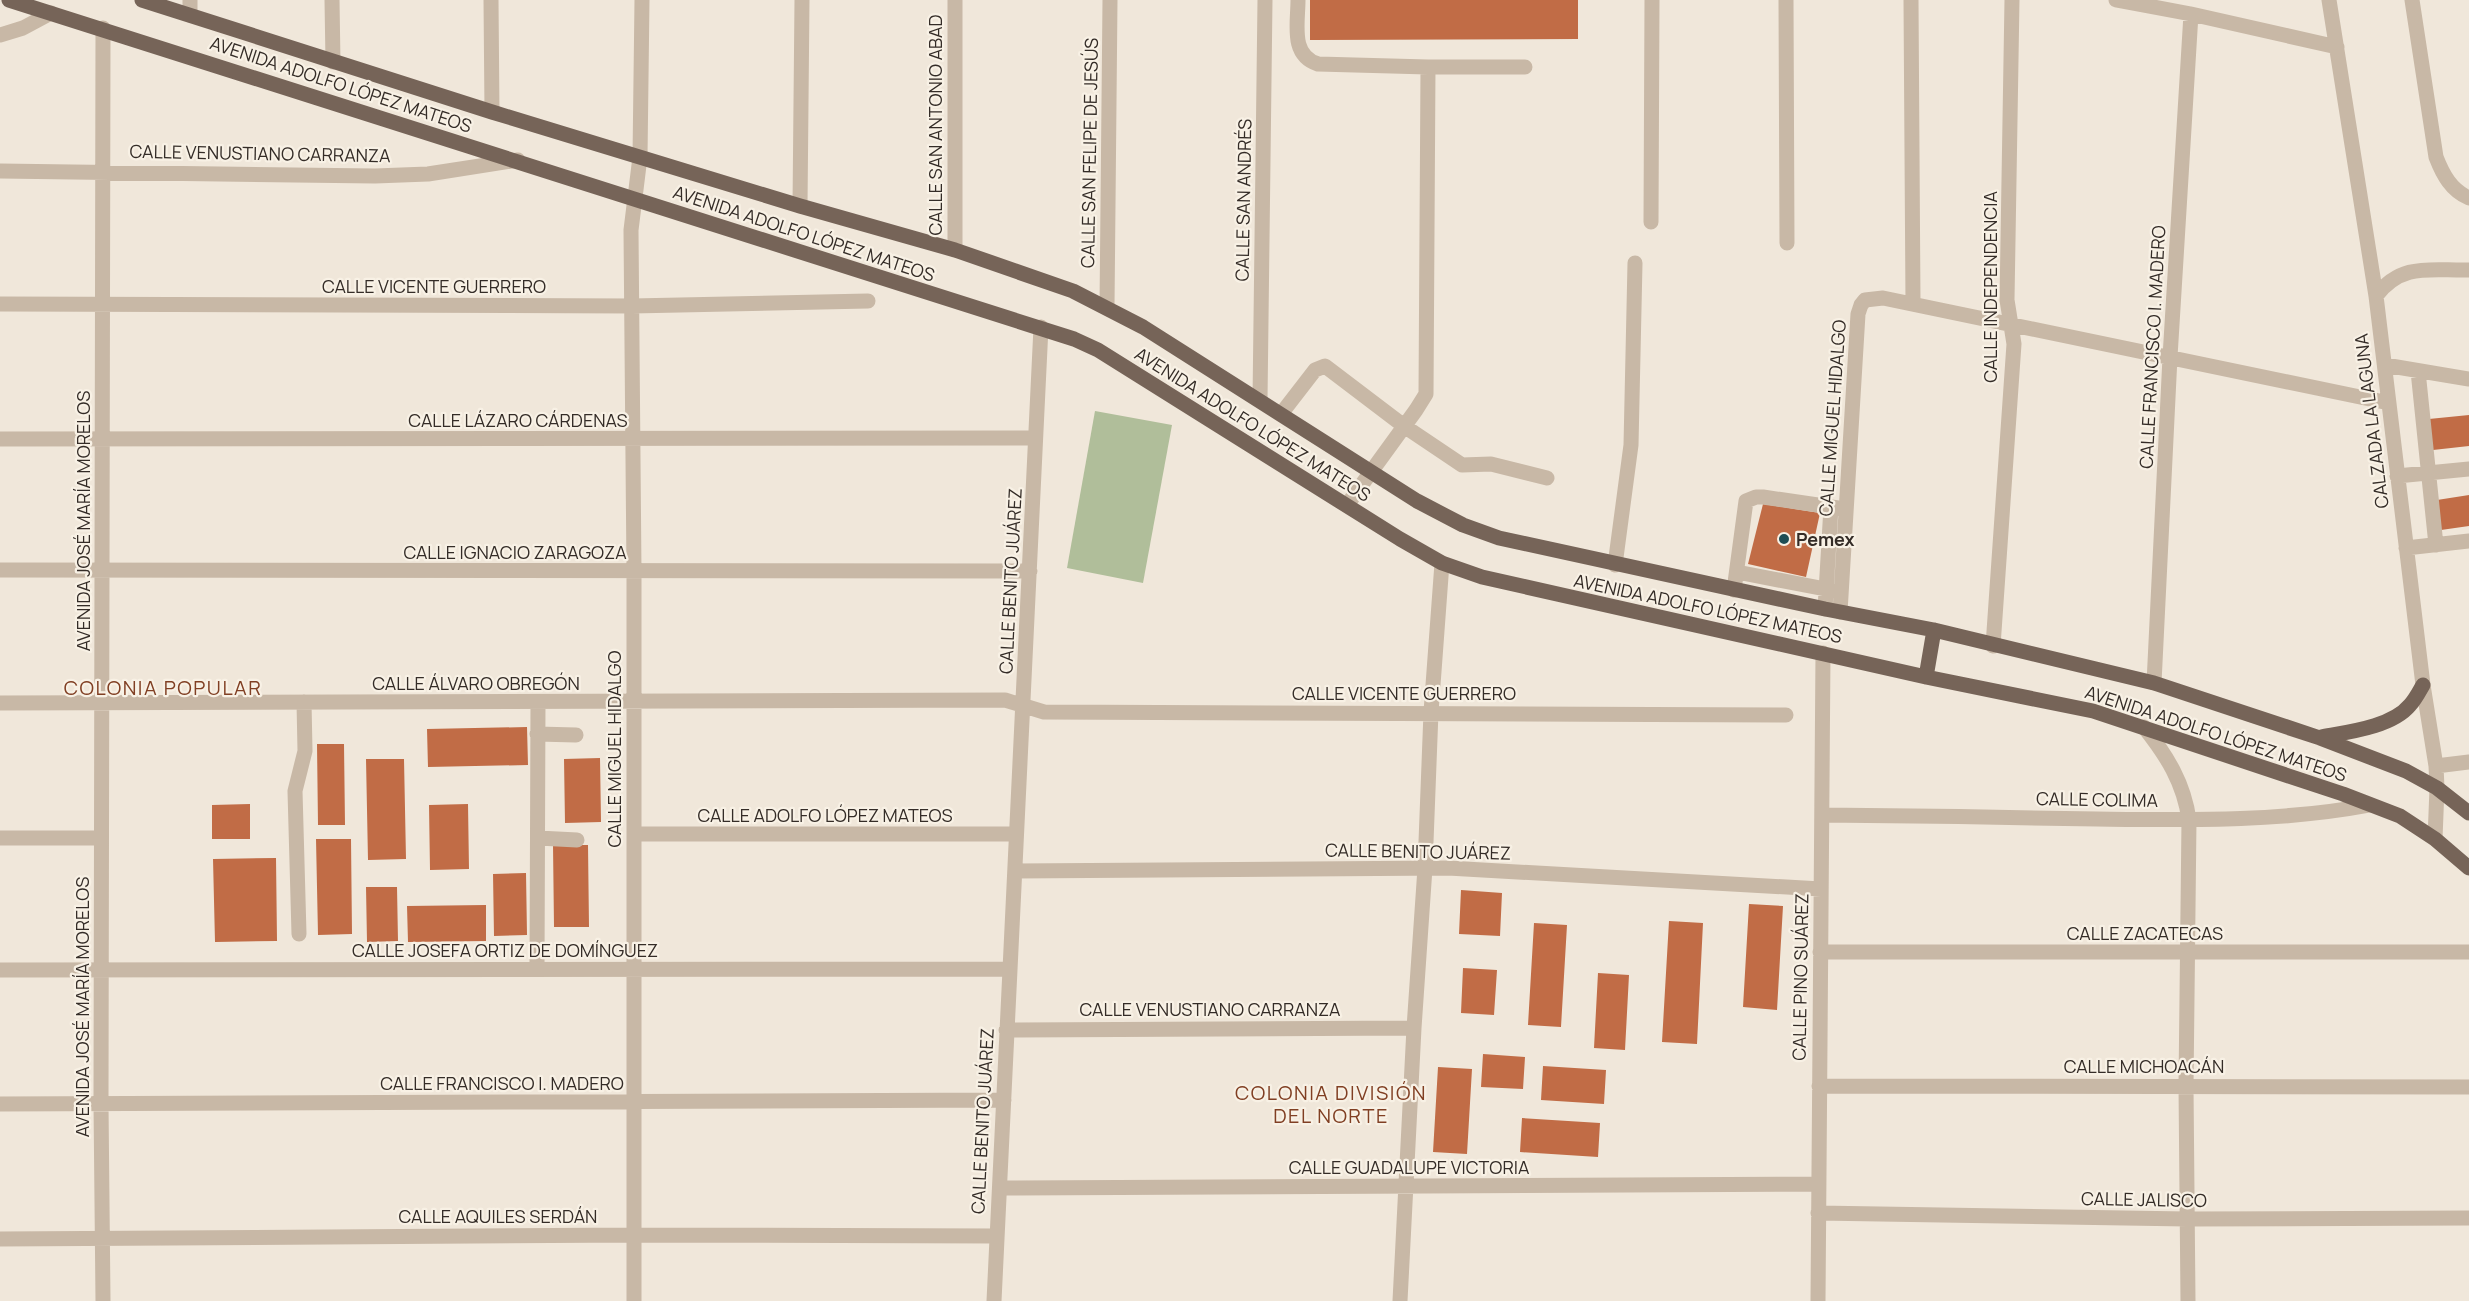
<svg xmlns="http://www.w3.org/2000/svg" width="2469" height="1301" font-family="Manrope,sans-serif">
	<rect width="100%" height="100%" fill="#f0e7da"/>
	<path fill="#b0be9a" d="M1095,411L1172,425L1143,583L1067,568Z"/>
	<path fill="#c16c46" d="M1310,0H1578V39L1310,40Z
		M2469,415V446L2433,450L2429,419Z
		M2469,495V526L2441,530L2437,500Z
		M1763,504L1820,513L1806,577L1748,564Z
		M527,727L528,765L428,767L427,729Z
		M317,744H344L345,825H318Z
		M600,758L601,822L565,823L564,759Z
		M366,759H404L406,859L368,860Z
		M250,804V839H212V805Z
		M468,804L469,869L430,870L429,805Z
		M316,839H351L352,934L318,935Z
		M553,845H588L589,927H554Z
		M276,858L277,941L215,942L213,859Z
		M526,873L527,935L494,936L493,874Z
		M366,887H397L398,941L367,942Z
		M1461,890L1502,893L1500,936L1459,934Z
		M1749,904L1783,906L1777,1010L1743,1007Z
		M486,905V941L408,942L407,906Z
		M1669,921L1703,923L1697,1044L1662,1042Z
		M1534,923L1567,925L1561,1027L1528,1025Z
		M1463,968L1497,970L1494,1015L1461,1013Z
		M1598,973L1629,975L1625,1050L1594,1048Z
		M1483,1054L1525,1057L1523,1089L1481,1087Z
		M1543,1066L1606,1070L1604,1104L1541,1100Z
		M1438,1067L1472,1069L1467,1154L1433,1152Z
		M1522,1118L1600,1123L1598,1157L1520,1152Z"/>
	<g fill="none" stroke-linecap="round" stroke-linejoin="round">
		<path stroke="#c8b8a6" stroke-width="15" d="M332,0L333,62
			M491,0L492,112
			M1298,0C1298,24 1290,55 1318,64L1428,67H1525
			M1786,0L1787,243
			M1911,0L1913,304
			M2116,0L2191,14L2337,47
			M2329,0L2376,296L2423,685L2436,766L2437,788L2435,839
			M2412,0L2436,157C2443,175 2451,190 2469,198
			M190,15V0
			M103,28L101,1104L103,1301
			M0,35L23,28L51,13
			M0,171L375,176L428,174L518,160
			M800,206L802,0
			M1651,222L1652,0
			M955,250V0
			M2376,296C2402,262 2431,271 2469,270
			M0,304L632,306L868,301
			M1107,307L1110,0
			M2385,365L2469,379
			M2418,371L2436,545
			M1260,400L1265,0
			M1281,414L1315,370L1325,366L1404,426L1462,465L1491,464L1547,478
			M0,439L1035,438
			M2397,476L2469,469
			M1347,505L1416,410L1426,394L1428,67
			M2406,548L2469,541
			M1615,565L1631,445L1635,263
			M0,570L1030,571
			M1737,572L1841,592
			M1734,590L1746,501L1756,497H1763L1845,509
			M1825,609L1831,507
			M1840,612L1858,314L1861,305L1865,300L1883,298L2389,403
			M1993,646L2014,344L2007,300L2012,0
			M2154,683L2170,357L2191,14
			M0,703L1005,700L1044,712L1786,715
			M2144,727C2167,756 2184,783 2189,820L2186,1086L2188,1301
			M537,734L576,735
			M2436,766L2469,762
			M1822,815C1914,816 2005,817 2097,819C2188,820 2280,822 2370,805
			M634,834H1016
			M0,838H101
			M538,838L577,840
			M1015,871L1448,868L1821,889
			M299,934L295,791L305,751L304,702
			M1820,952H2469
			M537,969L538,702
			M0,970L1010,969
			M1006,1030L1414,1028
			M1819,1086L2469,1087
			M0,1104L1004,1100
			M1000,1188L1818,1184
			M1818,1213L2187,1219L2469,1218
			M0,1239L634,1235L996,1236
			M634,1301V572L631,230L640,157L642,0
			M994,1301L1041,327
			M1400,1301L1414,1028L1425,868L1431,712L1442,563
			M1818,1301L1823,653"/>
		<path stroke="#766458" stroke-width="15" d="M9,0L1074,339L1098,350L1400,539L1442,563L1482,577L1926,677L2093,711L2343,794L2400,816L2435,839L2469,868
			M142,0L492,112L800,206L955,250L1073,291L1143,327L1417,501L1463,525L1499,538L1825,609L1934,630L2154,683L2320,738L2406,771L2437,788L2469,813
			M1926,677L1934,630
			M2321,737C2348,732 2392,727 2410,705C2415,700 2419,692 2423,685"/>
	</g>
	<circle fill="#1e4d54" stroke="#f8f1e5" stroke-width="2" cx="1784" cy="539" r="6"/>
	<g text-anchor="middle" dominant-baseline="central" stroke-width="4.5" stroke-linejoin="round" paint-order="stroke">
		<g font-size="18" fill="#342c27" stroke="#f8f1e5">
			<text transform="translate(341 84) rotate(18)">AVENIDA ADOLFO LÓPEZ MATEOS</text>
			<text transform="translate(935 125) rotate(-90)">CALLE SAN ANTONIO ABAD</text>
			<text transform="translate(260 153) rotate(1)">CALLE VENUSTIANO CARRANZA</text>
			<text transform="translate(1089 153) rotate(-89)">CALLE SAN FELIPE DE JESÚS</text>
			<text transform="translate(1243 200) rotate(-89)">CALLE SAN ANDRÉS</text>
			<text transform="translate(804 233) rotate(18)">AVENIDA ADOLFO LÓPEZ MATEOS</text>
			<text x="434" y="286">CALLE VICENTE GUERRERO</text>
			<text transform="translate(1990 287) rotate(-90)">CALLE INDEPENDENCIA</text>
			<text transform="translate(2152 347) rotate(-87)">CALLE FRANCISCO I. MADERO</text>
			<text transform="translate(1832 418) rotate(-86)">CALLE MIGUEL HIDALGO</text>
			<text x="518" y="420">CALLE LÁZARO CÁRDENAS</text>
			<text transform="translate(2371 421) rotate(-97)">CALZADA LA LAGUNA</text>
			<text transform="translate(1253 424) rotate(32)">AVENIDA ADOLFO LÓPEZ MATEOS</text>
			<text transform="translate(83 521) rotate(-90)">AVENIDA JOSÉ MARÍA MORELOS</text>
			<text x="515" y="552">CALLE IGNACIO ZARAGOZA</text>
			<text transform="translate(1010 581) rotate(-87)">CALLE BENITO JUÁREZ</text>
			<text transform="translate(1708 608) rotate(12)">AVENIDA ADOLFO LÓPEZ MATEOS</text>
			<text x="476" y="683">CALLE ÁLVARO OBREGÓN</text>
			<text x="1404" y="693">CALLE VICENTE GUERRERO</text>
			<text transform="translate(2216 733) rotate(18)">AVENIDA ADOLFO LÓPEZ MATEOS</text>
			<text transform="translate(614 749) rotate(-90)">CALLE MIGUEL HIDALGO</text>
			<text transform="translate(2097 799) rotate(1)">CALLE COLIMA</text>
			<text x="825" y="815">CALLE ADOLFO LÓPEZ MATEOS</text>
			<text transform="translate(1418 851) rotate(1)">CALLE BENITO JUÁREZ</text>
			<text x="2145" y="933">CALLE ZACATECAS</text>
			<text x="505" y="950">CALLE JOSEFA ORTIZ DE DOMÍNGUEZ</text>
			<text transform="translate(1800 977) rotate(-89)">CALLE PINO SUÁREZ</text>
			<text transform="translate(82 1007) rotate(-90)">AVENIDA JOSÉ MARÍA MORELOS</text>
			<text x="1210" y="1009">CALLE VENUSTIANO CARRANZA</text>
			<text x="2144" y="1066">CALLE MICHOACÁN</text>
			<text x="502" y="1083">CALLE FRANCISCO I. MADERO</text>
			<text transform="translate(982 1121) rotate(-87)">CALLE BENITO JUÁREZ</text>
			<text x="1409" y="1167">CALLE GUADALUPE VICTORIA</text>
			<text transform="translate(2144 1199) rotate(1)">CALLE JALISCO</text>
			<text x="498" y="1216">CALLE AQUILES SERDÁN</text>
		</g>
		<g font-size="18" font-weight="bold" fill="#342c27" stroke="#f8f1e5" text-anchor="start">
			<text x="1796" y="539">Pemex</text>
		</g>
		<g font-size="20" letter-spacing="1.5" fill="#803f23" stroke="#f8f1e5">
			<text x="163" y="687">COLONIA POPULAR</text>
			<text x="1331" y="1092">COLONIA DIVISIÓN<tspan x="1331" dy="23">DEL NORTE</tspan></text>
		</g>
	</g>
</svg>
